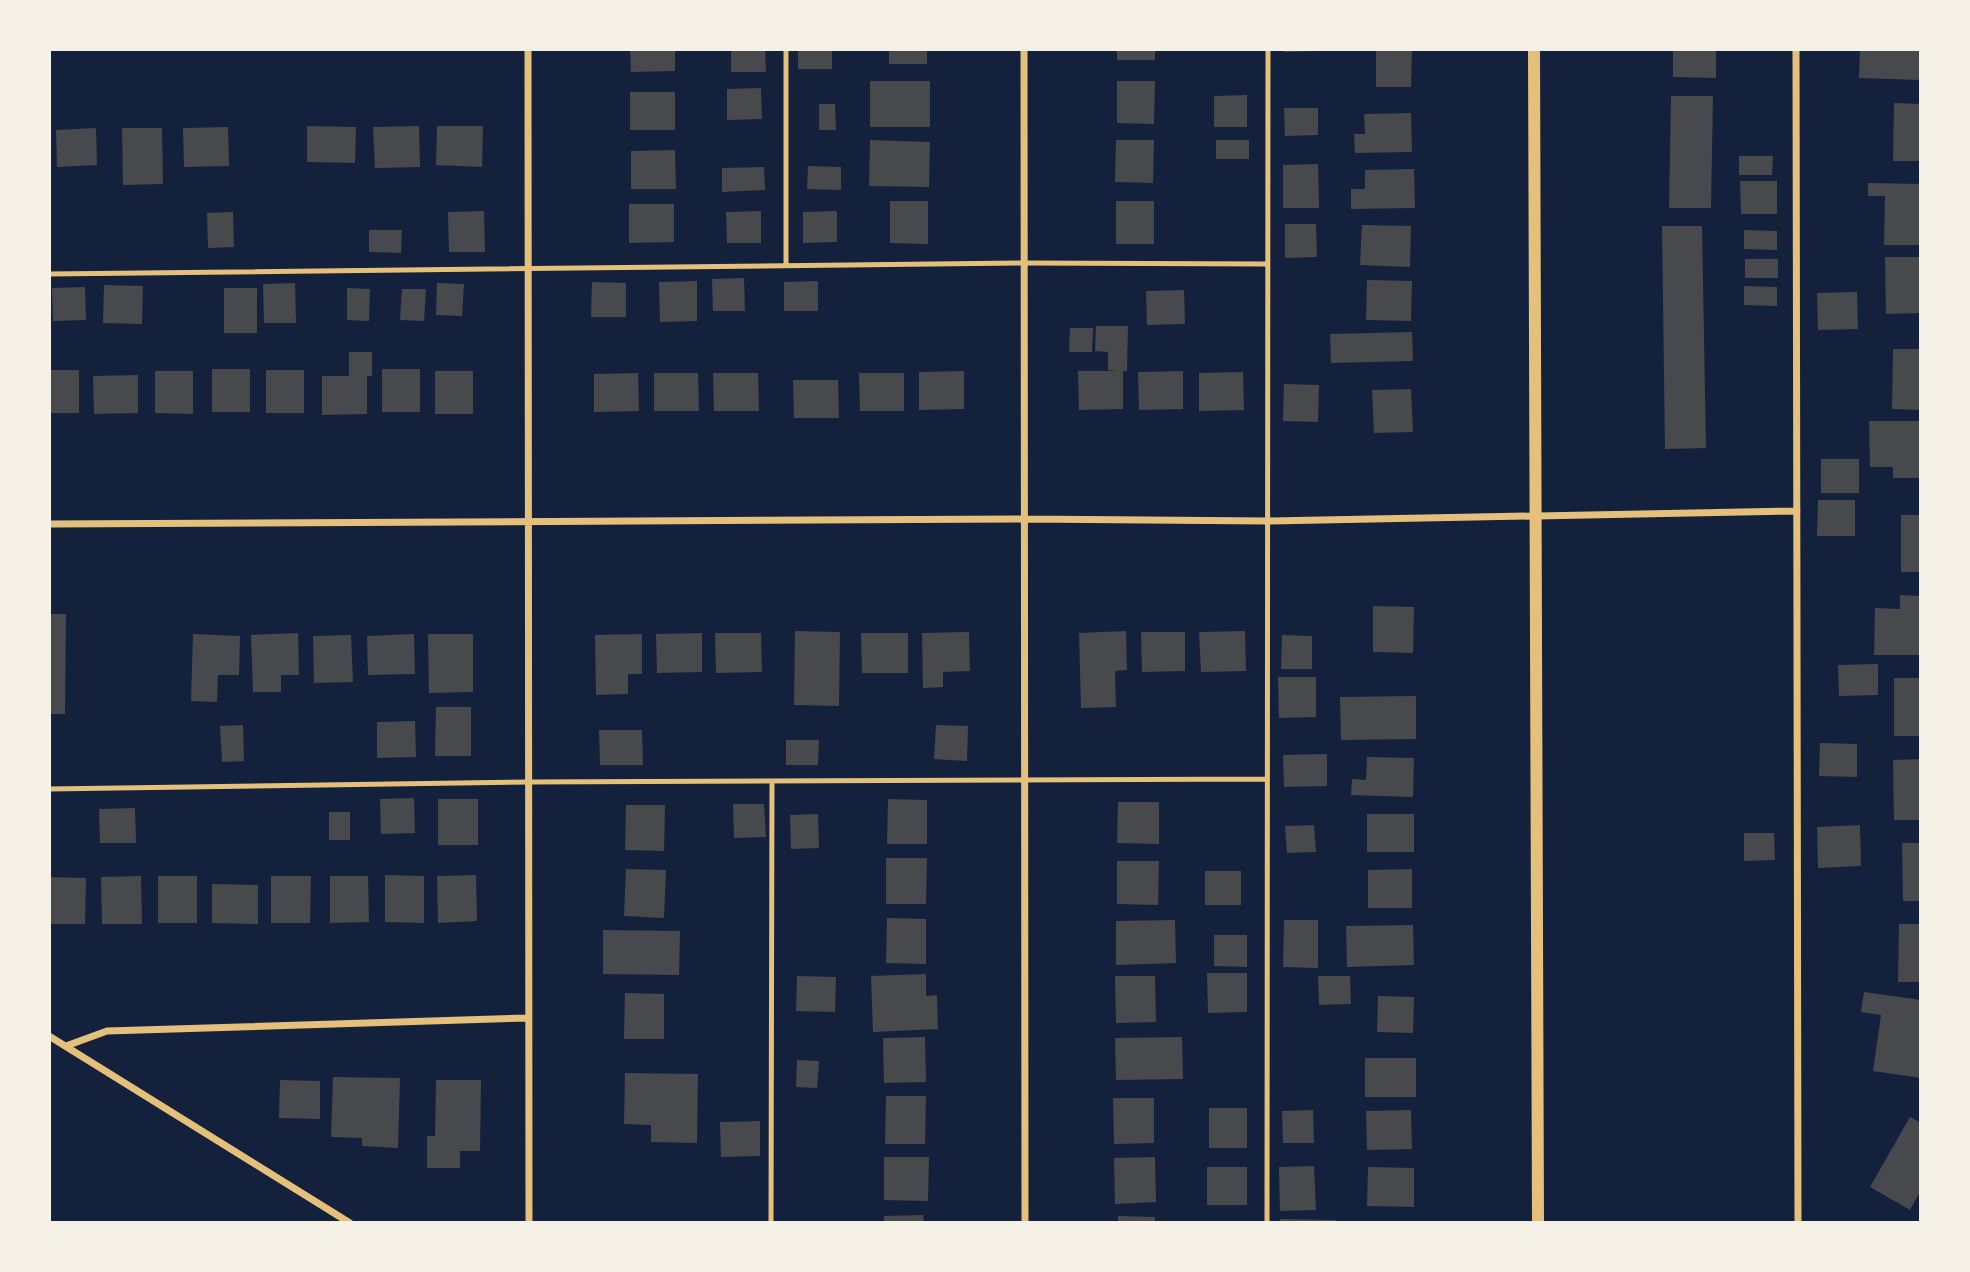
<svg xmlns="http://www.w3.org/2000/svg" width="1970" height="1272" font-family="'Alegreya Sans',sans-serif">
	<rect width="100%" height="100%" fill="#14213d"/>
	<path fill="#48494c" d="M630,49H675V71L631,72Z
		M731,49H765L766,72H731Z
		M798,49H832V69H798Z
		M889,49H927V64H889Z
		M1117,49H1155V60H1117Z
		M1284,49H1318V51L1284,52Z
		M1376,49L1412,50L1411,87H1376Z
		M1673,49H1716V78L1673,77Z
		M1860,49H1921V80L1859,78Z
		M870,81H930V127H870Z
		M1117,81H1155L1154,124L1117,123Z
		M761,88L762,119L727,120V89Z
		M630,92H675V130H630Z
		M1247,95V127H1214V96Z
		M1671,96H1713L1711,208H1669Z
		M1894,103L1921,104V161H1893Z
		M819,104H835L836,130H819Z
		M1284,108H1318V135L1285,136Z
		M1411,113L1412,152L1355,153L1354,134H1365L1364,114Z
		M307,126L356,127L355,163L307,162Z
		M419,126L420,167L375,168L373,127Z
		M437,126H483L482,167L436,165Z
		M228,127L229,166L184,167L183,128Z
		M96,128L97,165L57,167L56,130Z
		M122,128H162L163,184L123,185Z
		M870,140L930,142L929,187L869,186Z
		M1116,140H1154L1153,183L1115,182Z
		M1216,140H1249V159H1216Z
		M675,150L676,189H631V151Z
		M1739,156H1773L1772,175H1739Z
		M1318,164L1319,208H1283V165Z
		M808,166L841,167V190L807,189Z
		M764,167L765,190L722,192V168Z
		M1414,169L1415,208L1351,209V189H1365V170Z
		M1740,181H1777V214H1741Z
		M1868,183L1921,184V245H1884L1885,196H1868Z
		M890,201H928V244L890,243Z
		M1116,201H1154V244H1116Z
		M629,204H674V242L629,243Z
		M484,211L485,252H449L448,212Z
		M761,211V243H727L726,212Z
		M837,211V242L803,243V212Z
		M233,212L234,247L208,248L207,213Z
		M1285,224H1316L1317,257L1285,258Z
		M1362,225L1411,226L1410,267L1360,265Z
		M1662,226H1702L1706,448L1665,449Z
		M369,230H402L401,253L369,252Z
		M1744,230L1777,231V250L1744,249Z
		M1885,257H1921V313L1886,314Z
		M1745,259H1778V278H1745Z
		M744,278L745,311H713L712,279Z
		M1367,280L1412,281L1411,321L1366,320Z
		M697,281V321L660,322L659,282Z
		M818,281V311H784V282Z
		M592,282L626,283V317H591Z
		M295,283L296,323H264L263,284Z
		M437,283L464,284L462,316L436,315Z
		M104,285L143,286L142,324L103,323Z
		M1744,286L1777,287V306L1744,305Z
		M85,287L86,320L53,321L52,288Z
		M224,288H257V333H224Z
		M347,288L370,289L369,321L347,320Z
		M402,289H426L424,321L400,320Z
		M1184,290L1185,324L1147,325L1146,291Z
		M1857,292L1858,329L1818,330L1817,293Z
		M1096,326H1128L1127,371H1123V409L1079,410L1078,371H1117L1108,370V352L1095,351Z
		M1070,328H1093L1092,352H1069Z
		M1412,332L1413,361L1331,363L1330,334Z
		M1893,349H1921V410L1892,409Z
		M349,352H372V376H367V414L322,415V376H349Z
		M212,369H250V412H212Z
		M382,369H420V412H382Z
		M49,370H79V413H49Z
		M266,370H304V413H266Z
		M155,371H193V414L155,413Z
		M435,371H473V414H435Z
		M964,371V409L919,410V372Z
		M1183,371V409L1139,410L1138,372Z
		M1243,372L1244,410L1199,411V373Z
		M638,373L639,411L594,412V374Z
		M654,373H698L699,411H654Z
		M713,373H758L759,411H714Z
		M859,373H904V411H860Z
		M138,375V413L94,414L93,376Z
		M793,380H838L839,418H794Z
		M1284,384L1319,385L1318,422L1283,421Z
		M1411,389L1413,432L1374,433L1372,390Z
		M1869,421H1921V478H1893V467H1870Z
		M1821,459H1859V493H1821Z
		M1818,500H1855V536H1817Z
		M1901,515H1921V572H1901Z
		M1900,595L1921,596V655H1874L1875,608L1900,609Z
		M1373,606L1414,607L1413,653L1373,652Z
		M49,614H66L65,714H49Z
		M795,631L840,632L839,706L794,705Z
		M1126,631L1127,670L1115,671L1116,707L1081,708L1079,633Z
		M1245,631L1246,671L1201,672L1199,632Z
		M969,632L970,671L943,672V687L923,688L922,633Z
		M1141,632H1185V671L1142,672Z
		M298,633L299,675H281V692H253L251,635Z
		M702,633V672L657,673L656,634Z
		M715,633H761L762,672L716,673Z
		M861,633H908V673H862Z
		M193,634L240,636L239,675H218L217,702L191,701Z
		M414,634L415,674L368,675L367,636Z
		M428,634H473V692L429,693Z
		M642,634V674H628V694L596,695L595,635Z
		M351,635L353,682L314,683L313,636Z
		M1282,635L1312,636V669H1281Z
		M1878,664V695L1839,696L1838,665Z
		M1278,677H1316V717L1279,718Z
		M1894,678H1921V736H1894Z
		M1416,696V739L1341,740L1340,697Z
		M436,707H471V756H435Z
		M415,721L416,757L377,758V722Z
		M243,725L244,761L222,762L220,726Z
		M936,725L968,726L967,761L934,759Z
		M599,730H642L643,765H600Z
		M786,740H819L818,765H786Z
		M1820,743L1857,744V777L1819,776Z
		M1327,754V786L1284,787L1283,755Z
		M1367,757L1414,758L1413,797L1351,795L1352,779L1366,780Z
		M1921,759V820H1894L1893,760Z
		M414,798L415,833L381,834L380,799Z
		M438,799H478V845H438Z
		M888,799L927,800V844H887Z
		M1118,802H1159V844L1117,843Z
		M733,804H764L766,837L734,838Z
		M626,805H665L664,851L625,850Z
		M135,808L136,843H100L99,809Z
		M329,812H350V840H329Z
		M818,814L819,848L791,849L790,815Z
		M1367,814H1414V852H1367Z
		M1314,825L1316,852L1287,853L1285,826Z
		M1860,825L1861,866L1818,868L1817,827Z
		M1744,833H1774L1775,860L1744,861Z
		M1902,843H1921V901H1903Z
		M886,858H927L926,904H886Z
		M1117,861H1159L1158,905L1117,904Z
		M626,869L666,870L664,918L624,916Z
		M1412,869V908H1368V870Z
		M1205,871H1241V905H1205Z
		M385,875L424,876V923L385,922Z
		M476,875L477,921L438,923L437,876Z
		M141,876L142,924H102L101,877Z
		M158,876H197V923H158Z
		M271,876H311L310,923H271Z
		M330,876H368L369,922L330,923Z
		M49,877L86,878L85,924H49Z
		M212,884L258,885V924L212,923Z
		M887,918L926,919V964L886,963Z
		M1175,920L1176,963L1116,965V921Z
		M1284,920H1318V968L1283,967Z
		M1899,924H1921V982H1898Z
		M1413,925L1414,965L1347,967L1346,926Z
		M603,930L680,931L679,975L603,974Z
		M1214,935H1247V967L1214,966Z
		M1207,973H1247V1012L1208,1013Z
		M926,974V996L937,995L938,1029L873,1032L871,976Z
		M797,976L836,977L835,1012L796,1011Z
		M1115,976H1155L1156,1022L1116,1023Z
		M1318,976H1350L1351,1004L1319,1005Z
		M1864,992L1921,1000V1078L1873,1071L1881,1015L1861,1012Z
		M625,993L664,994V1039H624Z
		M1378,996L1414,997L1413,1033L1377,1032Z
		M925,1037L926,1082L884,1083L883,1038Z
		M1182,1037L1183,1079L1116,1080L1115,1038Z
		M1365,1058H1416V1097H1365Z
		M797,1060L819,1061L817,1088L796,1087Z
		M625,1073L698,1074L697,1143L651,1142V1125L624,1124Z
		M333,1077L400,1078L398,1148L362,1146V1138L331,1137Z
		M280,1080L320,1081V1119L279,1118Z
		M436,1080H481L480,1151H460V1168H427V1136H435Z
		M886,1096H926L925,1144H885Z
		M1113,1098H1154V1143L1114,1144Z
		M1209,1108H1247V1148H1209Z
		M1313,1110L1314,1143H1283L1282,1111Z
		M1411,1110L1412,1149L1367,1150L1366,1111Z
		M1910,1117L1921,1123V1190L1910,1210L1870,1187Z
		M760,1121V1156L721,1157L720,1122Z
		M884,1157H929L928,1201L884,1200Z
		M1155,1157L1156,1202L1115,1204L1114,1158Z
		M1314,1166L1316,1210L1280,1211L1279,1167Z
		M1207,1167H1247V1205H1207Z
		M1368,1167L1414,1168V1207L1367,1206Z
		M923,1215L924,1223H884V1216Z
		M1118,1216L1155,1217V1223H1118Z
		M1280,1219L1336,1220V1223H1280Z"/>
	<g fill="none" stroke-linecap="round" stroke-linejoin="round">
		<path stroke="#e5c07b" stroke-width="5" d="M786,265V49
			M49,274L1025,263L1268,264
			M49,789L528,782L1267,779
			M771,1223L772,781
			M1267,1223L1268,49"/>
		<path stroke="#e5c07b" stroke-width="7" d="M528,49L529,1223
			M1024,49L1025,1223
			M1796,49L1798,1223
			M49,524L1025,519L1267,521L1797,511
			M49,1036L350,1223
			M66,1046L107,1031L528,1018"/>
		<path stroke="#e5c07b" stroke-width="12" d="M1534,49L1538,1223"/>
	</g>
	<rect width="1970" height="1272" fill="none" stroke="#f6f1e7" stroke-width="102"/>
</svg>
